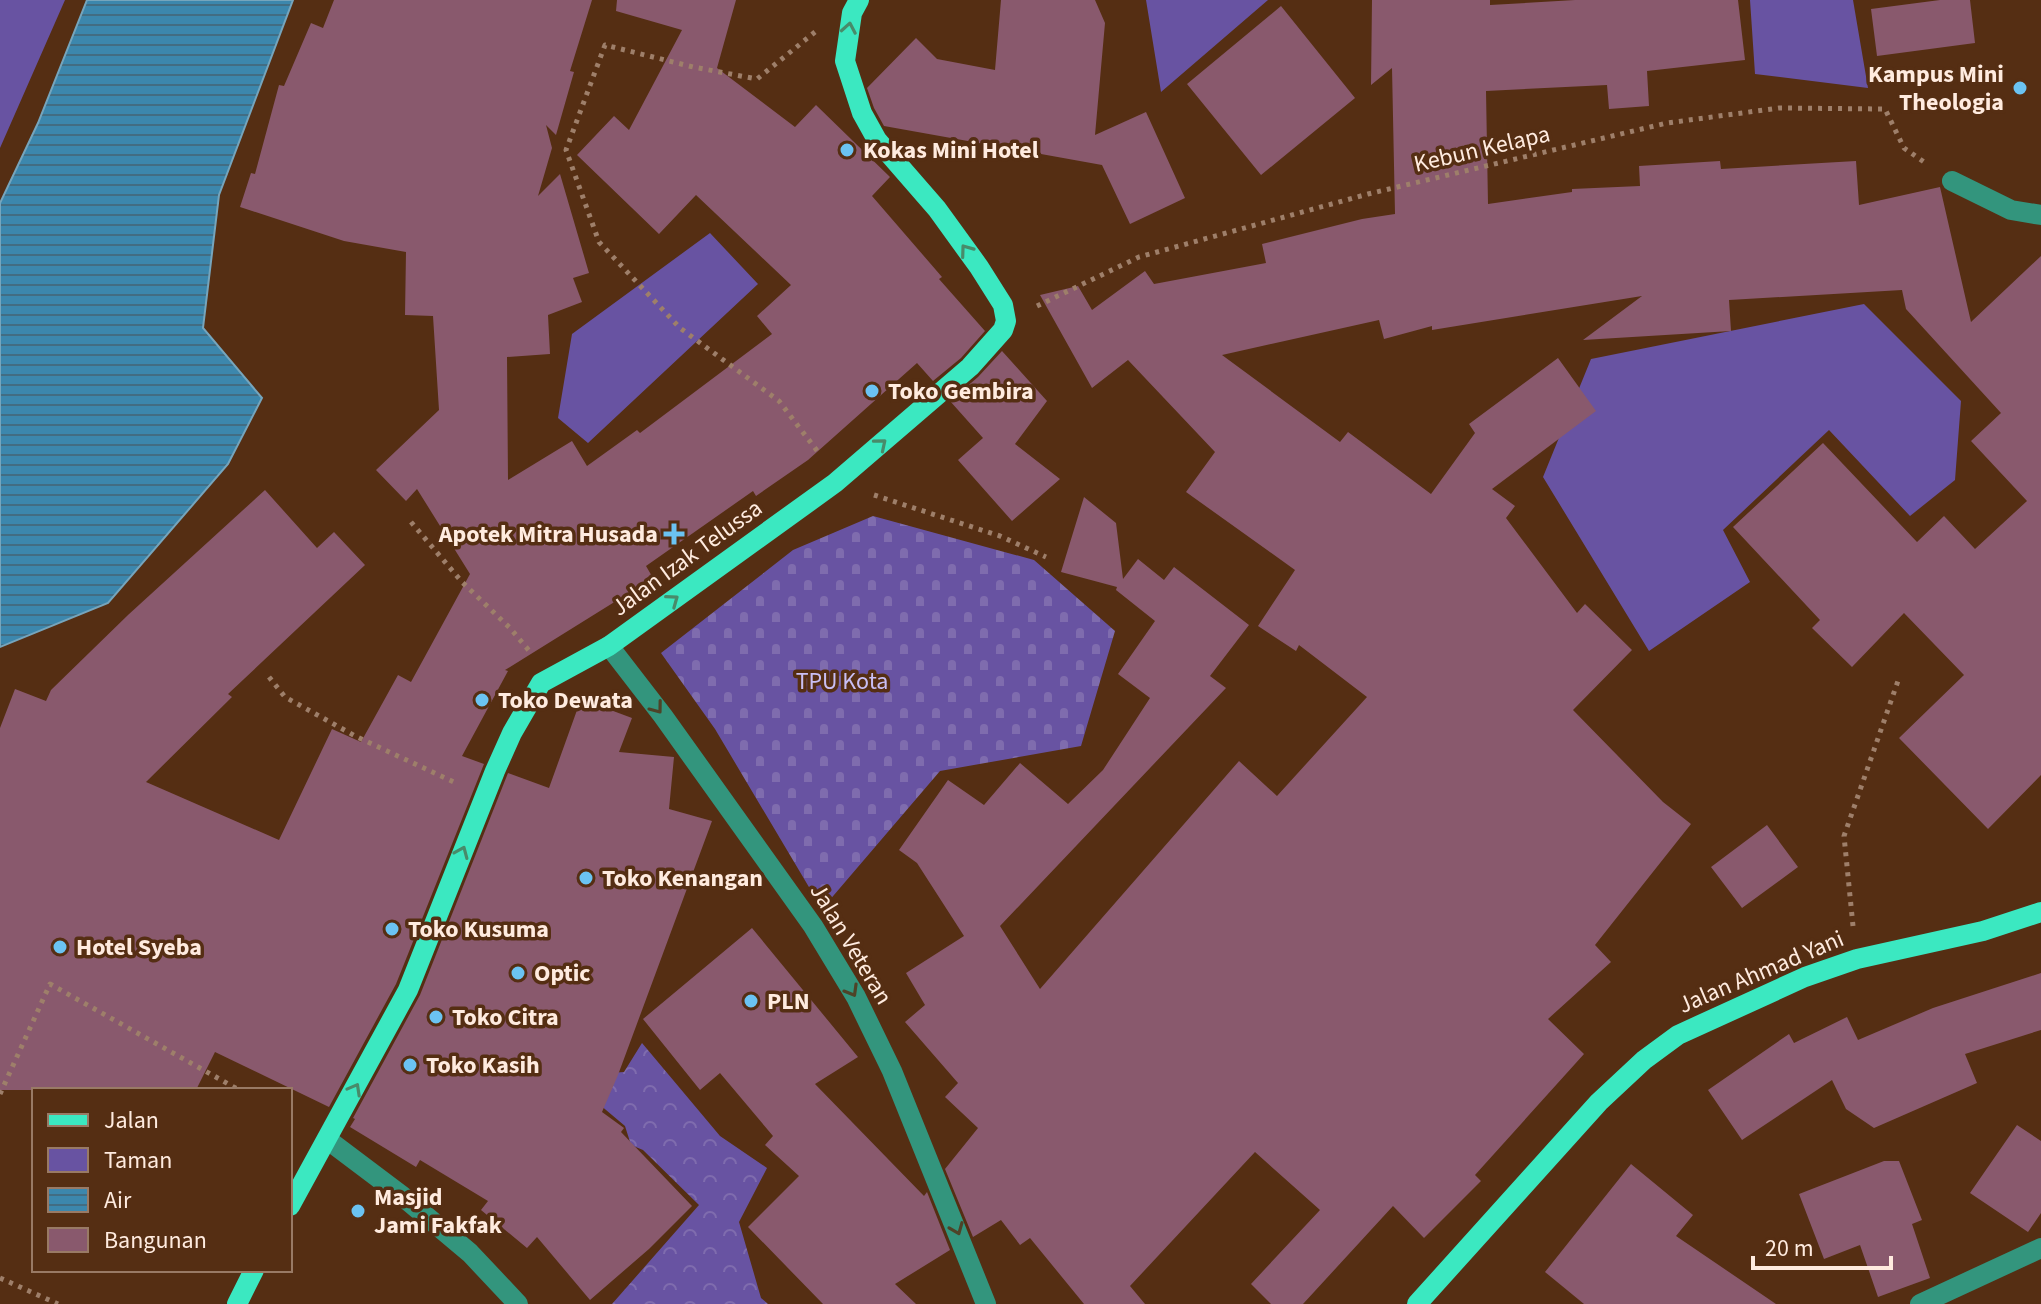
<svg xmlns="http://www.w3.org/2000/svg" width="2041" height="1304" font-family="'Source Sans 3',sans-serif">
	<defs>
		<pattern id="forest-crowns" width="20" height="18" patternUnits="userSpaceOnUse" patternTransform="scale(2)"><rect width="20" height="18" fill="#6853a2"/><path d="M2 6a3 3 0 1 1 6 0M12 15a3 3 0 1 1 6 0" fill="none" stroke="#7f6cae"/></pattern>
		<pattern id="cemetery-stones" width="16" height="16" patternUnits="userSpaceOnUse" patternTransform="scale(2)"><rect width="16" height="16" fill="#6853a2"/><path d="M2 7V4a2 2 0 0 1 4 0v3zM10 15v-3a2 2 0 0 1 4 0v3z" fill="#7f6cae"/></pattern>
		<pattern id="water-rules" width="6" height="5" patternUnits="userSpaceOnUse" patternTransform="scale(2)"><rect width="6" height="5" fill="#3c87ad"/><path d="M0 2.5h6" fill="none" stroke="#426d83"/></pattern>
	</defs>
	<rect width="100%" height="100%" fill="#552e13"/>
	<path fill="#6853a2" d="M0,0H65L0,148Z
		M1146,0H1268L1161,92Z
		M1750,0H1853L1868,88L1755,74Z
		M710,233L758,284L588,443L558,418L572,334Z
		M1864,304L1961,401L1955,480L1910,516L1829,430L1723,530L1750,582L1649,651L1543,477L1591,359Z"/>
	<path fill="url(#forest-crowns)" d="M642,1043L720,1136L767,1168L739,1222L761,1298L768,1304H612L699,1205L643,1150L631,1145L625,1126L593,1099L610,1073L624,1072Z"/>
	<path fill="url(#cemetery-stones)" d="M873,516L1034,560L1115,631L1081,746L940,771L822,909L715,729L661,653L793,550Z"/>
	<path fill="url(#water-rules)" stroke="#76a5bc" stroke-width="2" d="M87,0H293L219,195L203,328L262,398L228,464L108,603L0,647V203L38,123Z"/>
	<path fill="#89596d" d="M334,0H592L570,71L574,72L556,135L546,125L552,148L538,196L560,174L589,273L573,278L582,302L548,315L550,354L507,357L508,480L572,441L587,466L637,430L640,433L772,334L757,316L791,285L696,195L659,234L577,155L614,116L629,130L682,30L616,11L617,0H736L717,68L795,127L816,105L890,177L872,196L942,277L939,279L985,331L961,358L933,381L917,363L808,460L756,496L753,491L646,566L653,578L505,670L508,671L462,756L484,764L396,984L329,1107L215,1052L196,1090H0V728L15,689L46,701L51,690L128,615L265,490L317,548L334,532L365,565L228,694L232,697L146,782L279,840L332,729L361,742L398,675L411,682L470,574L417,489L406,501L376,470L439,410L433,316L405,315L406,252L344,241L240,207L251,173L255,174L279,85L284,86L311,23L323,28Z
		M1001,0H1095L1105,23L1095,135L1146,112L1185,198L1130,224L1102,165L884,126L874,108L867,88L916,38L937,59L995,70Z
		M1372,0H1490V5L1575,0H1738L1745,60L1647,71L1649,106L1609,109L1607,85L1486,91L1488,204L1572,192V189L1640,186L1639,166L1720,161L1721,169L1856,161L1859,205L1940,187L1971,322L2041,256V775L1988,829L1899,738L1964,675L1904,613L1852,667L1812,628L1820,620L1733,527L1823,443L1917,542L1944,516L1975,549L2027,501L1971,441L2001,413L1906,309L1902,290L1729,300L1731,331L1583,340L1642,296L1432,330V326L1384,339L1379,320L1222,355L1340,442L1348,432L1431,494L1475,433L1469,424L1558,358L1596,411L1492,489L1515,506L1506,518L1577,613L1585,604L1632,650L1573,710L1663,802L1691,824L1595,945L1611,962L1548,1019L1584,1054L1475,1175L1481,1181L1424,1238L1393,1206L1303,1304H1271L1251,1284L1320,1210L1255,1152L1130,1286L1145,1304H1084L1030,1238L1020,1245L1001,1220L973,1237L945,1169L978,1128L945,1097L958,1083L905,1022L925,1005L906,973L964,936L917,863L899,850L948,780L984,805L1020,763L1068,804L1103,770L1150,698L1118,674L1155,621L1116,590L1117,587L1061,572L1084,497L1116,523L1123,579L1138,559L1164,580L1174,567L1249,625L1210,676L1226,688L1000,926L1040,989L1239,761L1277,796L1367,697L1299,645L1296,651L1258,626L1295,570L1186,492L1215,452L1128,360L1092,388L1040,295L1078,286L1092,310L1145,271L1154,284L1266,263L1262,244L1362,219L1395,214L1392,68L1371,85Z
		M1940,0H1970L1975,43L1877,56L1871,9Z
		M1281,6L1355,98L1261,175L1187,84Z
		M1002,351L1047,401L1015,444L1060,479L1012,521L958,460L983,438L950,401L978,377Z
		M581,699L632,718L619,752L674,757L669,809L712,821L618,1075L602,1112L624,1128L621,1132L692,1206L649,1249L590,1300L537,1237L527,1248L481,1210L488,1201L420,1160L416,1167L350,1127L355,1119L353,1118L420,995L508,773L549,788Z
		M1767,825L1798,867L1742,908L1711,867Z
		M752,928L858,1057L815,1084L924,1196L927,1192L950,1250L895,1284L916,1304H823L748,1227L799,1176L765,1145L773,1136L720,1073L700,1090L643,1019Z
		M2041,973V1030L1965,1054L1977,1083L1874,1128L1846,1109L1832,1080L1742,1140L1708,1090L1789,1034L1794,1043L1847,1017L1858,1040L1933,1008Z
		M2017,1125L2041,1141V1213L2028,1232L1970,1193Z
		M1884,1161H1899L1922,1220L1912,1224L1930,1278L1878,1297L1860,1245L1824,1259L1799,1194Z
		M1631,1164L1693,1215L1676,1236L1776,1304H1584L1545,1272Z"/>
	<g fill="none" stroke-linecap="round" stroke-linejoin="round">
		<path stroke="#9e7f6a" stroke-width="5" stroke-dasharray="4 6" stroke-linecap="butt" d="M815,32L757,79L693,67L605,45L566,150L599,242L680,328L779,401L818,452
			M1037,306L1139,257L1368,194L1667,123L1779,108L1885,109L1904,148L1924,162
			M874,495L1000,536L1046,557
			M411,522L462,582L510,628L531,653
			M269,677L285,697L357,737L456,783
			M1853,926L1844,836L1899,678
			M0,1094L50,984L239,1090
			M0,1278L58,1304"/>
		<path stroke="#33957d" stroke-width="20" d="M1952,181L2011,210L2041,215
			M609,646L663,716L813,926L856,997L892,1071L986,1304
			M328,1140L401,1195L470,1253L518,1304
			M1920,1304L2041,1248"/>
		<path stroke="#3be8c1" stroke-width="20" d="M290,1206L408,990L495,771L512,733L541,683L609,646L835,483L970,367L1003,330L1006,321L1003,305L979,267L937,209L877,140L862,113L845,61L852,13L859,0
			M237,1304L254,1270
			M1417,1304L1599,1102L1644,1060L1678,1035L1805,977L1857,959L1983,931L2041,912"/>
	</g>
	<defs><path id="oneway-chevron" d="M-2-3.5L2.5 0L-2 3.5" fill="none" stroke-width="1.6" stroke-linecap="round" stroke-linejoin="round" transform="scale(2)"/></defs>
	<g stroke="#488b6a">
		<use href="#oneway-chevron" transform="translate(849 28) rotate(-80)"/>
		<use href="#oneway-chevron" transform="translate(966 250) rotate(-126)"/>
		<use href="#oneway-chevron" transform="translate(881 444) rotate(-40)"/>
		<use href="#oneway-chevron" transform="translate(673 600) rotate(-36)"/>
		<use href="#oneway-chevron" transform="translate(462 852) rotate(-67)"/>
		<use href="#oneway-chevron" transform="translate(355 1089) rotate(-61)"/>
	</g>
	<g stroke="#4e4328">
		<use href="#oneway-chevron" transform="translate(657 708) rotate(53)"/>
		<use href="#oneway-chevron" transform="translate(852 991) rotate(60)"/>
		<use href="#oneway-chevron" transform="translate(957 1229) rotate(68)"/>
	</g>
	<g fill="#6bc3f2" stroke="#552e13" stroke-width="3">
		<circle cx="2020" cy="88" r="8"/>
		<circle cx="847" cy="150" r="8"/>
		<circle cx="872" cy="391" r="8"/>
		<path d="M670 522h8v8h8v8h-8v8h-8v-8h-8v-8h8z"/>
		<circle cx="482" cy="700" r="8"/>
		<circle cx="586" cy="878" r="8"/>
		<circle cx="392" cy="929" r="8"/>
		<circle cx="60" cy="947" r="8"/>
		<circle cx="518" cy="973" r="8"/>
		<circle cx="751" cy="1001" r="8"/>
		<circle cx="436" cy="1017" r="8"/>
		<circle cx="410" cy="1065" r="8"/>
		<circle cx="358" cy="1211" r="8"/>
	</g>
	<g text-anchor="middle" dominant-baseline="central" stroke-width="7" stroke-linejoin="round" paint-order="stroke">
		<g font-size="24" font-weight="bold" fill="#ffebdf" stroke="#552e13" text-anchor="start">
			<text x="2004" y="74" text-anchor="end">Kampus Mini<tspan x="2004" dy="28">Theologia</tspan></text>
			<text x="863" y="150">Kokas Mini Hotel</text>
			<text x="888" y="391">Toko Gembira</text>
			<text x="658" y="534" text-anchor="end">Apotek Mitra Husada</text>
			<text x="498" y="700">Toko Dewata</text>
			<text x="602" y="878">Toko Kenangan</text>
			<text x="408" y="929">Toko Kusuma</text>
			<text x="76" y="947">Hotel Syeba</text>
			<text x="534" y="973">Optic</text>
			<text x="767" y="1001">PLN</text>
			<text x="452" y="1017">Toko Citra</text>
			<text x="426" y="1065">Toko Kasih</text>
			<text x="374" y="1197">Masjid<tspan x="374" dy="28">Jami Fakfak</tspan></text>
		</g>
		<g font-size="24" fill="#ffebdf" stroke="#552e13">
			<text transform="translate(1482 149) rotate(-13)">Kebun Kelapa</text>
			<text transform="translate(687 558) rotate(-36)">Jalan Izak Telussa</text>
			<text transform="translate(851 944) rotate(59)">Jalan Veteran</text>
			<text transform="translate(1761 972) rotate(-23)">Jalan Ahmad Yani</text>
		</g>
		<g font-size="24" fill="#c9bff4" stroke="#552e13">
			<text x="842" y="681">TPU Kota</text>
		</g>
	</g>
	<rect x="32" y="1088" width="260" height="184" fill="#552e13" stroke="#997a65" stroke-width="2"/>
	<rect x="48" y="1114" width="40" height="12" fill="#3be8c1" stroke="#997a65" stroke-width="2"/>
	<text x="104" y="1128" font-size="24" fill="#ffebdf">Jalan</text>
	<rect x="48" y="1148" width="40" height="24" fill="#6853a2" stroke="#997a65" stroke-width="2"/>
	<text x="104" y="1168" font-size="24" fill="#ffebdf">Taman</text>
	<rect x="48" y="1188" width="40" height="24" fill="url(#water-rules)" stroke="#997a65" stroke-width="2"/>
	<text x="104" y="1208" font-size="24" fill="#ffebdf">Air</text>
	<rect x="48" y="1228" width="40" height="24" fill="#89596d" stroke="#997a65" stroke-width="2"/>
	<text x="104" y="1248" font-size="24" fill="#ffebdf">Bangunan</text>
	<path d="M1753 1256v12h138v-12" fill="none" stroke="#ffebdf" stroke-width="4"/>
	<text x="1765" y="1256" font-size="24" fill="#ffebdf" stroke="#552e13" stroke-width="6" paint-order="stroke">20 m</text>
</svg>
